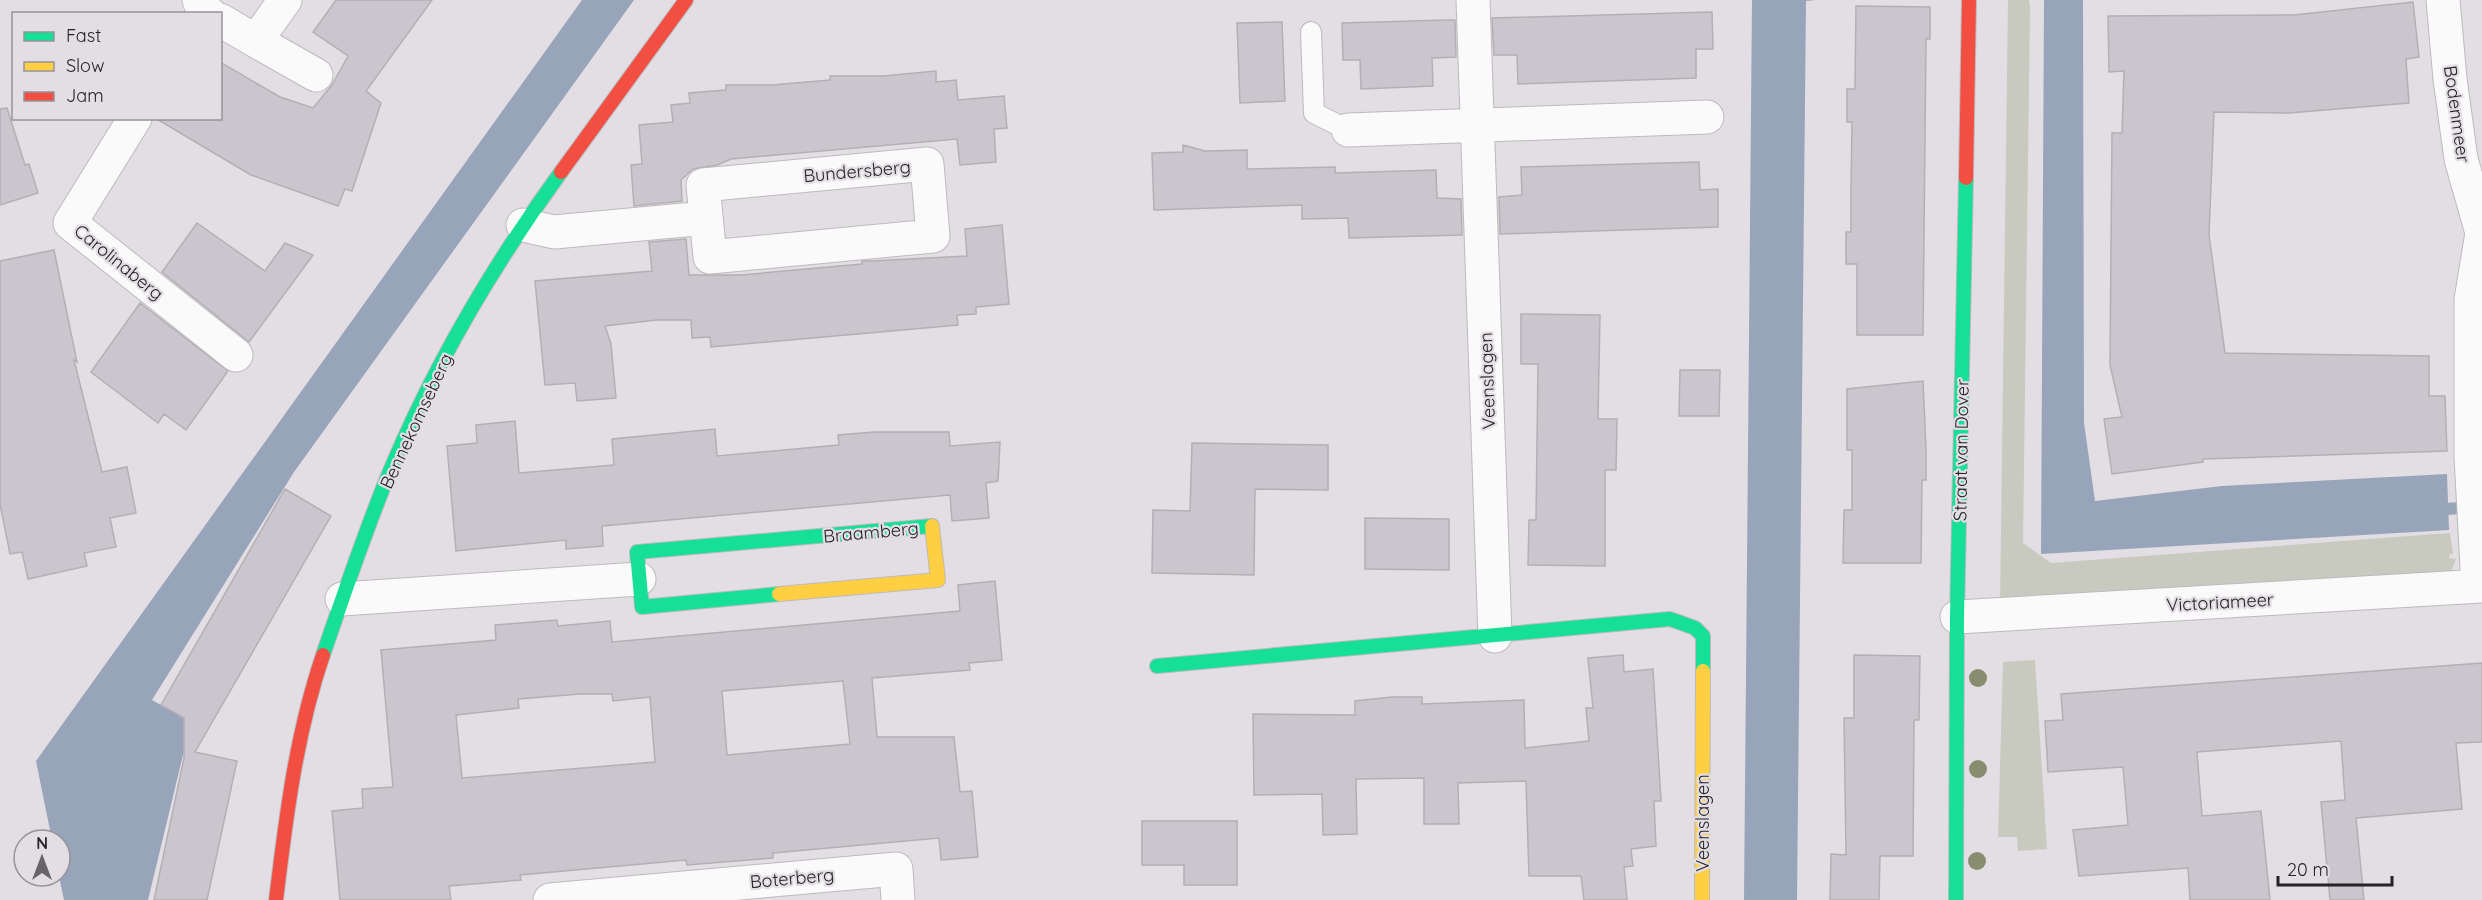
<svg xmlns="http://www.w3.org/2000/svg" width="2482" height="900" font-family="Quicksand,sans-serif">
	<rect width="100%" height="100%" fill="#e2dee3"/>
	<path fill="#c8cac0" d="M2008,0H2029L2030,7L2023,543L2051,563L2450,533L2453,554H2450L2449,558L2456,559L2451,571L2000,607Z
		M2035,660L2047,849L2018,851L2017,837H1998L2003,662Z"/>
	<path fill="#98a4ba" d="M582,0H634L294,472L152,700L191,722L148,900H64L59,876L60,840H52L36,761Z
		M1752,0H1816L1806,1L1797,900H1744Z
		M2044,0H2083L2084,423L2095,501L2222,486L2447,474L2449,530L2041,554Z"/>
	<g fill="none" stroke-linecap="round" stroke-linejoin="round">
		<path stroke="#98a4ba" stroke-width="12" d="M2432,510L2474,507"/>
	</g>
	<path fill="#cbc5cd" stroke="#b3b0b4" stroke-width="1.5" fill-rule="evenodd" d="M336,0H432L366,91L381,103L352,191L345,189L338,206L251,175L155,118H220V62L280,97L313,108L332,85L348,56L313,32Z
		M2413,2L2419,57L2406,59L2409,103L2289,113L2214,112L2209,235L2225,353L2429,356V396H2445L2447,451L2203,459V462L2112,474L2104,419L2122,417L2110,365L2112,133H2122L2124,71L2109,72L2108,16L2294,15Z
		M1856,6L1930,7V39H1926L1923,335H1857V264H1846V232H1851V190L1852,122H1847V89H1855Z
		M1712,12L1713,49H1696V78L1518,84L1517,55H1494L1492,18Z
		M1448,20H1455L1456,57L1432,58L1433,86L1361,89L1360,60H1343L1342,23Z
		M1282,22L1285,101L1240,103L1237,23Z
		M936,71V82L956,80L958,100L1004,96L1007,128L994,129L996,162L960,165L957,139L731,159L717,165L693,169L681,180L682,201L634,206L631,165L642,164L639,125L673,122L671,105L690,103L689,93L726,90V85H772L830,80V76H883Z
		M7,108L25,165L29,164L38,193L0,205V109Z
		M1183,145L1205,151L1247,150V169L1335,167V173L1436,170L1437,198L1461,199L1462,235L1349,238L1348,218L1302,219V205L1154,210L1152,153L1183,152Z
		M1699,162L1700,190L1718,189V227L1500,234L1499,197L1522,195L1521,167Z
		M197,223L265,271L285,243L313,255L249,342L162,272Z
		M1002,225L1009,304L976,307V314L957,315L958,325L711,347L710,337L692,338L691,320H656L605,326L611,344L616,398L577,401L575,383L545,385L535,281L652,271L649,242L686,239L689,275H741L862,264V261H871L967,256L965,229Z
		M54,250L77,362L74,360L102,472L127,467L136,513L110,518L116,547L84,553L87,566L28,579L22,552L10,554L0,504V261Z
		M140,303L228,371L186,430L164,414L158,423L91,372Z
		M1521,314L1600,315L1598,419H1617L1616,470H1605V566L1528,565L1529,520H1536L1538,364H1521Z
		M1680,370H1720L1719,416H1679Z
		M1923,381L1926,449V480H1922L1921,563H1843L1844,510H1852V450H1847V389Z
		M515,421L519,473L614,465L612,439L715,429L717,456L839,445L838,435L874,432H949L950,446L1000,442L998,481L986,483L989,518L952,521L950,495L602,526L603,546L566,549V540L456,551L447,446L477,443L476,425Z
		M1192,443L1328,445V490L1255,489L1254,575L1152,573L1153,510L1190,511Z
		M285,489L331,516L195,752L237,761L207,900H154L184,758V718L161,705Z
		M1365,518L1449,519V570L1365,569Z
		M995,581L1002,660L969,663L970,670L872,678L877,737H954L960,792L972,791L978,857L941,860L939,838L773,853V858L687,865L686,860L520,875L521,880L449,886L451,900H340L332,811L363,808L362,789L393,787L381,650L496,640L495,625L557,620L558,626L610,621L612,642L960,611L958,585ZM843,681L850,744L727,755L722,691ZM580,694H612L613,701L650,697L655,762L462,778L456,715L519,708L518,699Z
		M1623,655L1624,672L1653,669L1661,801H1654L1656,846L1631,849L1633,866L1624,867L1627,900H1584L1581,876H1529L1526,781L1458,783L1459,824H1424V778L1356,779L1357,834L1323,835L1322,794L1254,795L1253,714L1355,715V701L1392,697H1422V704L1524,700L1525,748L1589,741L1586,708H1593L1588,658Z
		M1854,655L1920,656L1919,720H1914L1913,856H1880L1879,900H1830L1831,854L1846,855L1844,718H1854Z
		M2482,663V742L2456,743L2462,809L2356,818L2364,900H2330L2321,802L2345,800L2341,741L2197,752L2202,816L2261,811L2270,900H2190L2188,868L2079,876L2073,830L2128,825L2123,767L2048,772L2045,721L2063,720L2061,694Z
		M1142,821H1237V885H1184V865H1142Z"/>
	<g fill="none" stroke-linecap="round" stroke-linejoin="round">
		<defs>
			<path id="lane" d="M1311,32L1314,113L1348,130"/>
			<path id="street" d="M199,0L203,10L210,14
				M1473,0L1495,636
				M2443,0L2450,79L2461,159L2482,233L2471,300V456L2478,586
				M220,20L256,41L285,0
				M256,41L316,75
				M135,118L70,223L236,355
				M1348,130L1707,117
				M927,164L933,236L710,257L703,185Z
				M523,225L554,232L706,218
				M342,599L639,579
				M1957,617L2482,586
				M550,900L896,869L898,900"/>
			<path id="fast" d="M779,594L642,607L637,552L932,526
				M323,655C344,594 365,531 390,471C434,366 494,264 561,172
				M1157,666L1670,619L1695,628L1703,636V671
				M1956,900L1957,617L1966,178"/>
			<path id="slow" d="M779,594L938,580L932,526
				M1702,900L1703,671"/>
			<path id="jam" d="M561,172L686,0
				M1966,178L1969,0
				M276,900C286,817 296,734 323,655"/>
		</defs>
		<use href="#lane" stroke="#bdbabe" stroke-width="22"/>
		<use href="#street" stroke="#bdbabe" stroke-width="35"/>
		<use href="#fast" stroke="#bdbabe" stroke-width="16"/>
		<use href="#slow" stroke="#bdbabe" stroke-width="16"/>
		<use href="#jam" stroke="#bdbabe" stroke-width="16"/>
		<use href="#lane" stroke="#fbfafb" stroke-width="20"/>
		<use href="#street" stroke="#fbfafb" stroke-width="33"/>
		<use href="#fast" stroke="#16e098" stroke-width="14"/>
		<use href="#slow" stroke="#ffcf43" stroke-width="14"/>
		<use href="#jam" stroke="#f24e42" stroke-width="14"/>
	</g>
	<g fill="#888d70">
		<circle cx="1978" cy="678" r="9"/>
		<circle cx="1978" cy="769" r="9"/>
		<circle cx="1977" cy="861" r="9"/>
	</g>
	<g text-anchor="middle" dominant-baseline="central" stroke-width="4.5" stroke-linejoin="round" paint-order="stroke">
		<g font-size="18" fill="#252325" stroke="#e3dde4">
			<text transform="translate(2457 114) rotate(82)">Bodenmeer</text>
			<text transform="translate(857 171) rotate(-5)">Bundersberg</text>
			<text transform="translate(119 262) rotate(39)">Carolinaberg</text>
			<text transform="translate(1487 381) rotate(-92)">Veenslagen</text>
			<text transform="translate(416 421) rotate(-65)">Bennekomseberg</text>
			<text transform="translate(1961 450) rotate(-89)">Straat van Dover</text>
			<text transform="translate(871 532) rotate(-5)">Braamberg</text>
			<text transform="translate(2220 602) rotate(-3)">Victoriameer</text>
			<text transform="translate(1702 823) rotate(-90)">Veenslagen</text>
			<text transform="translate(792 878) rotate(-5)">Boterberg</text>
		</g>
	</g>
	<rect x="12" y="12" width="210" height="108" fill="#e3dde4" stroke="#979398" stroke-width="1.5"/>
	<rect x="24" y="32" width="30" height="9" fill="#16e098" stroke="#979398" stroke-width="1.5"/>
	<text x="66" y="42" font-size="18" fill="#252325">Fast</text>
	<rect x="24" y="62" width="30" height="9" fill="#ffcf43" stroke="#979398" stroke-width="1.5"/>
	<text x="66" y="72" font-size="18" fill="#252325">Slow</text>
	<rect x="24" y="92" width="30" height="9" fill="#f24e42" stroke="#979398" stroke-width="1.5"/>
	<text x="66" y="102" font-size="18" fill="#252325">Jam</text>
	<g transform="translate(42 858)"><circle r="28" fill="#e3dde4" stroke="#979398" stroke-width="1.5"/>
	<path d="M0-4.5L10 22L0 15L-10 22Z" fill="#676468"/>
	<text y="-9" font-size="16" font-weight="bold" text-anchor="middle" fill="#252325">N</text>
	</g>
	<path d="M2278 876v9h114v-9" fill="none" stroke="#252325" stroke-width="3"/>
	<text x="2287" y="876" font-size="18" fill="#252325" stroke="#e3dde4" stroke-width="4.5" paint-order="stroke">20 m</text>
</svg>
